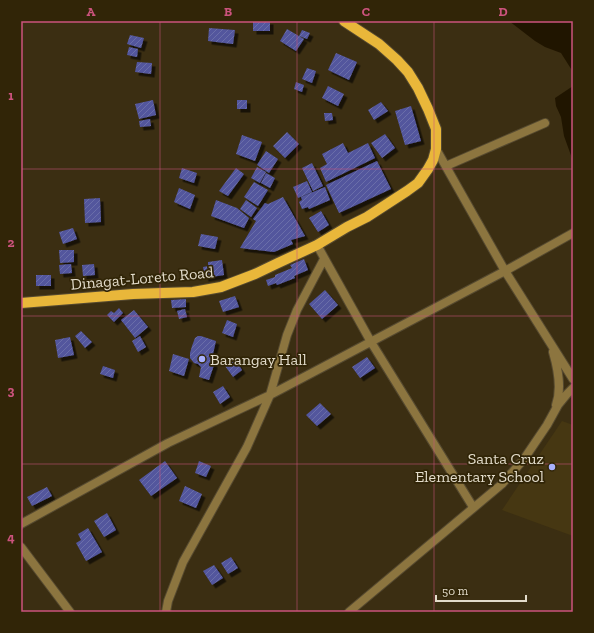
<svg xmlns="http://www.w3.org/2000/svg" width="594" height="633" font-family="'Zilla Slab',serif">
	<defs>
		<pattern id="building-hatch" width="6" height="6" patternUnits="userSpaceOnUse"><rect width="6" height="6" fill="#52569d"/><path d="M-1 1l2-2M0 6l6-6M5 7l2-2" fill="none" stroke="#6b6ea9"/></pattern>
		<filter id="shadow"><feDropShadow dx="3.5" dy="3.5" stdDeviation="0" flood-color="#0009"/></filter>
	</defs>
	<rect width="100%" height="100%" fill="#3b2e12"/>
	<path fill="#463712" d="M562,421L573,425V536L502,510Z"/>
	<path fill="#201500" d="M509,21H573V72L561,53L545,47L535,41Z
		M573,86V161L564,136L561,117L556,106L555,98Z"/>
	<path fill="url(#building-hatch)" filter="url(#shadow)" d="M253,21H270V31H253Z
		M209,28L235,30L233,44L208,41Z
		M287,29L304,39L296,51L280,41Z
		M302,30L310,33L307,39L299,36Z
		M130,35L144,38L141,48L127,44Z
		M129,47L138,49L137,57L127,55Z
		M336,53L357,62L349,80L328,70Z
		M137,62L152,63L151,74L135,72Z
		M307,68L316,71L312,83L302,79Z
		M296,82L304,85L302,92L294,89Z
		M328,86L344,94L338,106L322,98Z
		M153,100L156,115L139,119L135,104Z
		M237,100H247V109H237Z
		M381,102L388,111L374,120L368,110Z
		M411,106L421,141L405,145L395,111Z
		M324,113H332L333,120L325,121Z
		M150,119L151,126L140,127L139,121Z
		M287,132L299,144L285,158L273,146Z
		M385,134L395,148L382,158L371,143Z
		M242,135L262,142L255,161L236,154Z
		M343,143L348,153L368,143L375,158L326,182L320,168L327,164L322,154Z
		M266,151L278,159L269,173L257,165Z
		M377,161L391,189L339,213L326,185Z
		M312,163L323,186L313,191L302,168Z
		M257,167L266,172L260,183L251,178Z
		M182,168L197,173L194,183L179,178Z
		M236,168L244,174L228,196L219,191Z
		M266,173L275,178L270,188L261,183Z
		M307,181L312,192L298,198L293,187Z
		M254,182L259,185L258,186L259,185L268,190L258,206L244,197Z
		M325,187L330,200L309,209L308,207L302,209L299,202L302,200L301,197Z
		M179,188L195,195L190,209L174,202Z
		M283,197L305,236L291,240L293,244L274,252L240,248L256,221L253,219L265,203L268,204Z
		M100,198L101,222L85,223L84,199Z
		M216,200L237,208L249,218L244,228L211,216Z
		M246,200L257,208L251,217L240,209Z
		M321,211L329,225L318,232L309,218Z
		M73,228L77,239L63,244L59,232Z
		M201,234L218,237L215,249L198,246Z
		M59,250H74V262L60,263Z
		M304,259L308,270L294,276L295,278L277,285L276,283L268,286L266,280L275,277V275L292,268L290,265Z
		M222,260L224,275L205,278L203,267L208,266V262Z
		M71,264L72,273L60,274L59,265Z
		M94,264L95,275L83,276L82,265Z
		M36,275H51V286H36Z
		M325,290L338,305L322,319L309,304Z
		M235,296L239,307L223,312L219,301Z
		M186,299V307L172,308L171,300Z
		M119,308L123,313L114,322L107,315L111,311L114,313Z
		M185,309L187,317L179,319L177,311Z
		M134,310L148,327L135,338L121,320Z
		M227,320L237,324L233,337L222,333Z
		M81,331L92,342L85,348L75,336Z
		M140,336L146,347L138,352L132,341Z
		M198,336H201L216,341L212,358L214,365L209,380L199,377L201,367L198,364L194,363L190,358V353L192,346L195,338Z
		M70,337L74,355L58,358L55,340Z
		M173,354L189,359L184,376L169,371Z
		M367,357L375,368L360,378L352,367Z
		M235,359L242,370L233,377L225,366Z
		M103,366L115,370L113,378L100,374Z
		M223,386L230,397L220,404L213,392Z
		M320,403L331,414L317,426L306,415Z
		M165,461L177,478L151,496L139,480Z
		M199,461L211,466L206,477L195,473Z
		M185,486L202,494L196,508L179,501Z
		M47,487L52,496L32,506L27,497Z
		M107,513L116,530L104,537L94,521Z
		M88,528L102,552L86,561L76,543L81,540L78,534Z
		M231,557L238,568L228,574L221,563Z
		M214,565L223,578L212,585L203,571Z"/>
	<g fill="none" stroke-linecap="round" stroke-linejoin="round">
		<defs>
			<path id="minor" d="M436,149L505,271L573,379
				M446,166L545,123
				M317,245L371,342L473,507
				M553,352C558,369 562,388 556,405
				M21,524L168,443L270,395L505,271L573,233
				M21,547L70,612
				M166,612L168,601L183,562L247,447L270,395L287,335L297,310L324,259
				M349,612L502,484L524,459L547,425L558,405L567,394L573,388"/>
			<path id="primary" d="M21,303L133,294L193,292L221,287L255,274L278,263L317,245L347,227L367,217L407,191L418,183L428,169L433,160L436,149V129L428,109L418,88L408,72L397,60L379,44L344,21"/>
		</defs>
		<use href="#minor" stroke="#564a30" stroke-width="10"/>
		<use href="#primary" stroke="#564a30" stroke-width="12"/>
		<use href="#minor" stroke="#8c753f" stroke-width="8"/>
		<use href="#primary" stroke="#e9b73a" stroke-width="10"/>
	</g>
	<path fill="none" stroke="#cc537d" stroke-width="1" stroke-opacity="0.55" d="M160,21V612M297,21V612M434,21V612M21,169H573M21,316H573M21,464H573"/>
	<g fill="#a8b0fc" stroke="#312507" stroke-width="1.5">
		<circle cx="202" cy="359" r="4"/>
		<circle cx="552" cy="467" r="4"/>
	</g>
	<g text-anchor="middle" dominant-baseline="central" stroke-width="3.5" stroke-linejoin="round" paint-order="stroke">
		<g font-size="16" fill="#e3dccb" stroke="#312507">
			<text transform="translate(142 278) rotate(-5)">Dinagat-Loreto Road</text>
		</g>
		<g font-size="16" fill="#e3dccb" stroke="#312507" text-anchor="start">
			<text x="210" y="359">Barangay Hall</text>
			<text x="544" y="458" text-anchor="end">Santa Cruz<tspan x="544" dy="18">Elementary School</tspan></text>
		</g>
	</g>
	<rect width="594" height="633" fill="none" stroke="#312507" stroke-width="44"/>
	<path d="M436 595v6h90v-6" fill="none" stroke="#e3dccb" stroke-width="2"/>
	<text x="442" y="595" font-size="12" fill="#e3dccb" stroke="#312507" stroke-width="3" paint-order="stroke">50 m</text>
	<rect x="22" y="22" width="550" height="589" fill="none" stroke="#cc537d" stroke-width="1.5"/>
	<g font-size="13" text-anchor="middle" font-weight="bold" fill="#cc537d">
		<text x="91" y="16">A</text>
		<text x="228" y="16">B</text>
		<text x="366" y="16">C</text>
		<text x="503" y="16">D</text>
		<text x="11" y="100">1</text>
		<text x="11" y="247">2</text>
		<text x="11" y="395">3</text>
		<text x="11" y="542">4</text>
	</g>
</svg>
